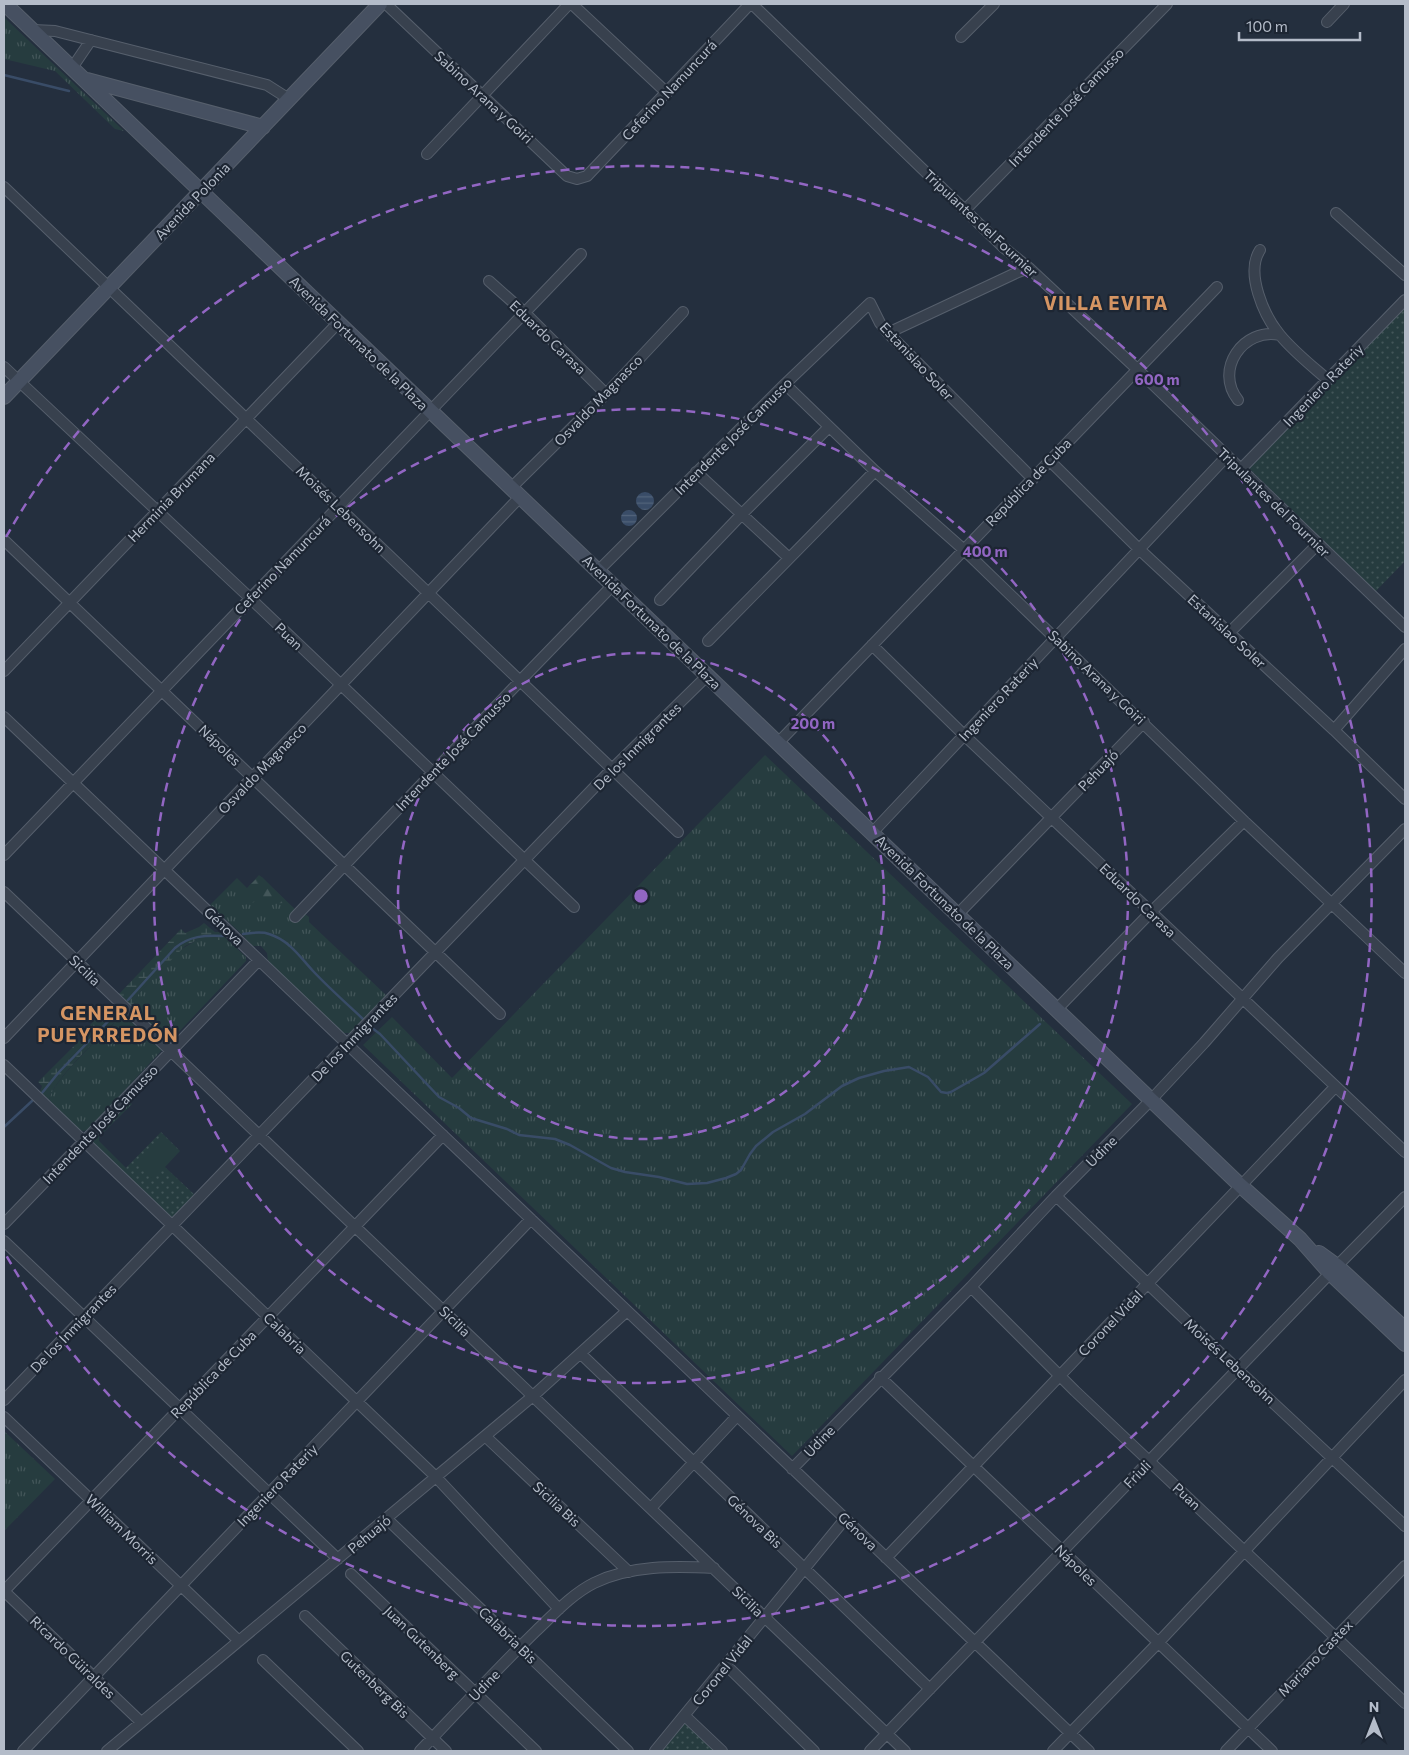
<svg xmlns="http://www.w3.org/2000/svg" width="1409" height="1755" font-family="Commissioner,sans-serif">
	<defs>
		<pattern id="grass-tufts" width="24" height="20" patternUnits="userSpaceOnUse" patternTransform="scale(1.25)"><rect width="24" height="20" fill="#263c3f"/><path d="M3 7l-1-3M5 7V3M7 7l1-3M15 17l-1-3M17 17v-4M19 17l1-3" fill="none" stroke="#435659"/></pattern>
		<pattern id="forest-firs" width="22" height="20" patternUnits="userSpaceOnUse" patternTransform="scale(1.25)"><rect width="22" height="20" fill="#263c3f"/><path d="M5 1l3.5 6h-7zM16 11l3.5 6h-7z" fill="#435659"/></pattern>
		<pattern id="wetland-marsh" width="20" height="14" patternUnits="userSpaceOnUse" patternTransform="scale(1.25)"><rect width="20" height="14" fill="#263c3f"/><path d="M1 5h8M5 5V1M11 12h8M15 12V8" fill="none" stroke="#435659"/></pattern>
		<pattern id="park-dots" width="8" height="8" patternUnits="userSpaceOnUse" patternTransform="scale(1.25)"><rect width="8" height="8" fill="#263c3f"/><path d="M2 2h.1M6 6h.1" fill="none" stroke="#435659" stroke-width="1.8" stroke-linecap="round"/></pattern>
		<pattern id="water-rules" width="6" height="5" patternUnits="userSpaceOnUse" patternTransform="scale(1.25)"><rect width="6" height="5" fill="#394c67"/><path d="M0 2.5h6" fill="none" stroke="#53647b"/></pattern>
	</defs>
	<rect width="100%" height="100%" fill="#242f3e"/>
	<path fill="url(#grass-tufts)" d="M4,17L8,21L124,131L115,129L55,71L4,59Z
		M765,755L1132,1104L792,1456L363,1045L392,1017L452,1078Z
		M259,875L296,910L290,917L296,922L304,913L309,917V922L387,996L351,1033H343L268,962L267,953L261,946H253L245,939L246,938L210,905L237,878L247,888Z
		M197,940H228L246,957V961L173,1038L169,1040L165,1038L132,1007L139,993L180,950Z
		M125,1012L163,1048L162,1050L88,1130L83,1131L78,1129L49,1100C53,1079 108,1030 125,1012Z
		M127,1099L132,1104L99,1137V1141L126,1168L122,1172L91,1142L90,1138Z
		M4,1431L55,1479L4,1531Z"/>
	<path fill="url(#forest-firs)" d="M259,876L262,877L285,900L284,903L263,904V901C255,900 250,905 243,905L241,902L248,894L249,886Z"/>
	<path fill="url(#wetland-marsh)" d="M204,923L215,932H219L228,940H197L185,946L139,993L132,1007L119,994L181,929L185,933L199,927Z
		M110,1004L114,1005L123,1014C106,1031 53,1079 49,1100L40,1092L42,1086L38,1082L92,1028L90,1025Z"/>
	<path fill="url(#park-dots)" d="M1405,306V561L1375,592L1249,468Z
		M161,1132L180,1151L165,1167L197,1197L176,1218L171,1219L122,1172Z
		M683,1724H687L716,1751H660Z"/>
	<path fill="#263c3f" d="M160,1138L176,1152L151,1178L136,1163Z"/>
	<path fill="url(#water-rules)" d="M636 501a9 9 0 1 1 18 0a9 9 0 1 1-18 0Z
		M621 518a8 8 0 1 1 16 0a8 8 0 1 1-16 0Z"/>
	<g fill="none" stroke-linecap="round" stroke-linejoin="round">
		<path stroke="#394c67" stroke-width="2.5" d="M4,75L69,91
			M243,934C252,933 261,931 269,934C289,940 300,957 313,971C329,988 346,1003 363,1019
			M128,1000L175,948C189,936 205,935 223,936
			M372,1028L380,1034L439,1097L459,1108L471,1118L507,1129L519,1135L555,1139L570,1145L611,1168L625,1172L659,1177L687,1184L707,1183L726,1178L736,1174L741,1170L750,1154L756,1146L773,1132L805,1114L842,1086L859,1078L884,1071L909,1067L928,1077L941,1092L947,1093L951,1092L984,1073L1040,1024
			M42,1093L59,1072L119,1010
			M4,1127L32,1101"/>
		<defs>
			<path id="minor" d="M386,4L567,176L577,179L587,176L750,4
				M572,4L667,93
				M752,4L1003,247L1029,268L1137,369L1405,627
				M1327,22L1344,4
				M33,30L55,31L267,85L289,99
				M961,37L994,4
				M72,68L91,40
				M427,154L569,4
				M4,187L678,832
				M966,209L1167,4
				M1336,213L1405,275
				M1260,250C1245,273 1264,316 1280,335C1294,352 1312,366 1328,380
				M489,281L525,313L606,394
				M888,333L1018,272L1029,268
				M4,367L250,598L574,907
				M785,384L875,471L963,549L1244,821L1405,973
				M1238,400C1214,370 1243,327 1280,335
				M1050,461L1140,550L1334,730L1405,799
				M1241,469L1405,300
				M696,472L789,558
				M511,488L606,394L683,312
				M4,540L500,1014
				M598,571L785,384L870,303L880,323L888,333L1033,479
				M660,600L741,515L829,427
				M1229,633L1318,544
				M708,641L875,471
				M872,645L964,735L1405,1152
				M4,671L338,323
				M4,717L1089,1751
				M1334,730L1405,649
				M778,743L1217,287
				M872,833L1227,456
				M4,855L581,254
				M4,892L905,1751
				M958,914L1144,722
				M295,917L520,681L613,585
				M1057,1009L1151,912L1244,821
				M4,1038L520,497
				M4,1065L436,1477L559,1609
				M1056,1196L1237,1369L1405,1526
				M4,1224L259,960
				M4,1241L338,1559
				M971,1287L1075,1391L1405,1703
				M581,1354L930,1689
				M880,1377L1272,1751
				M4,1400L612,769L707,676
				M4,1417L239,1641
				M485,1436L629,1572
				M792,1469L971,1287L1056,1196L1151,1100L1204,1043L1278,958L1405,829
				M651,1508L737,1416
				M387,1519L628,1751
				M886,1558L1335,1087
				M351,1574L536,1751
				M4,1591L443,1135
				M4,1591L141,1722
				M305,1616L446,1751
				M263,1660L358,1751
				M726,1665L814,1751
				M685,1716L722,1751
				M23,1751L531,1219
				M107,1751L533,1396L627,1311
				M420,1751C458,1711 496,1670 536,1631C554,1614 572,1594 594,1583C630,1565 675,1566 714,1568
				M655,1751L845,1519
				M870,1751L1337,1266L1405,1197
				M1053,1751L1158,1643L1405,1380
				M1226,1751L1405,1566"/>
			<path id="secondary" d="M5,4L1241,1186L1300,1239L1330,1273L1405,1344
				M87,80L263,127
				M4,397L380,4
				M1319,1253L1337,1266L1405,1329"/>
		</defs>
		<use href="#minor" stroke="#565f6c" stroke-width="12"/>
		<use href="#secondary" stroke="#565f6c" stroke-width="16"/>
		<use href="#minor" stroke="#38414e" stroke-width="10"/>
		<use href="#secondary" stroke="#465061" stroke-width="14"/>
	</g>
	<g fill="none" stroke="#9266c3" stroke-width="2.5" stroke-dasharray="9 6">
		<circle cx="641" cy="896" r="243"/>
		<circle cx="641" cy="896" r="487"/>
		<path d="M6 537A730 730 0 1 1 6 1255"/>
	</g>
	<g text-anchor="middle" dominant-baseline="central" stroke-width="4.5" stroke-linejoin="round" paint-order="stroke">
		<g font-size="14" fill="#b4bcc9" stroke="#1d2633">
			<text transform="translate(669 90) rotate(-47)">Ceferino Namuncurá</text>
			<text transform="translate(484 97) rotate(43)">Sabino Arana y Goiri</text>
			<text transform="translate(1066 107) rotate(-46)">Intendente José Camusso</text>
			<text transform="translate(192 201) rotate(-46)">Avenida Polonia</text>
			<text transform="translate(981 223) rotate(43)">Tripulantes del Fournier</text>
			<text transform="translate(548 337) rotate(44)">Eduardo Carasa</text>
			<text transform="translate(359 343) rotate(44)">Avenida Fortunato de la Plaza</text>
			<text transform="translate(917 361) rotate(47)">Estanislao Soler</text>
			<text transform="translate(1323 385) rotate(-46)">Ingeniero Rateriy</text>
			<text transform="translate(598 400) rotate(-46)">Osvaldo Magnasco</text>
			<text transform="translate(733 436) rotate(-45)">Intendente José Camusso</text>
			<text transform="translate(1028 482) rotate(-46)">República de Cuba</text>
			<text transform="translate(171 497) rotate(-46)">Herminia Brumana</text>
			<text transform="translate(1274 502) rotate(44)">Tripulantes del Fournier</text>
			<text transform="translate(341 509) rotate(44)">Moisés Lebensohn</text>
			<text transform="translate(282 565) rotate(-46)">Ceferino Namuncurá</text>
			<text transform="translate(652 622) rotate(44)">Avenida Fortunato de la Plaza</text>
			<text transform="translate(1227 631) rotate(43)">Estanislao Soler</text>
			<text transform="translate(289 636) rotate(44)">Puan</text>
			<text transform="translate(1097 677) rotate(44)">Sabino Arana y Goiri</text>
			<text transform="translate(998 699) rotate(-47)">Ingeniero Rateriy</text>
			<text transform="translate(220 745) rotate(44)">Nápoles</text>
			<text transform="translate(637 746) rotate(-45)">De los Inmigrantes</text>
			<text transform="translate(453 751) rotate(-46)">Intendente José Camusso</text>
			<text transform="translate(262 768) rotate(-46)">Osvaldo Magnasco</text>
			<text transform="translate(1098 770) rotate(-46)">Pehuajó</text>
			<text transform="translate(1138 900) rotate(44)">Eduardo Carasa</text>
			<text transform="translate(945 902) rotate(44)">Avenida Fortunato de la Plaza</text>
			<text transform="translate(224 926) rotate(44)">Génova</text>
			<text transform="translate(85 970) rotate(44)">Sicilia</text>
			<text transform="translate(354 1037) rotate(-46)">De los Inmigrantes</text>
			<text transform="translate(100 1124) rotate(-46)">Intendente José Camusso</text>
			<text transform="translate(1101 1151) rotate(-45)">Udine</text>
			<text transform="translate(455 1321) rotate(44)">Sicilia</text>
			<text transform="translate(1110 1323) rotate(-46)">Coronel Vidal</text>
			<text transform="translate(73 1328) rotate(-46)">De los Inmigrantes</text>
			<text transform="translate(285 1333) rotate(44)">Calabria</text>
			<text transform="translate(1230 1361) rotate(43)">Moisés Lebensohn</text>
			<text transform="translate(213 1374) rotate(-46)">República de Cuba</text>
			<text transform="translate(819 1441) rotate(-46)">Udine</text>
			<text transform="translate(1137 1474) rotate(-46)">Friuli</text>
			<text transform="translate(277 1485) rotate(-46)">Ingeniero Rateriy</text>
			<text transform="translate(1187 1496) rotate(43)">Puan</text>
			<text transform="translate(557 1504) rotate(43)">Sicilia Bis</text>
			<text transform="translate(755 1521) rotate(44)">Génova Bis</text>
			<text transform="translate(122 1529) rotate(44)">William Morris</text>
			<text transform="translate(858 1531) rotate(44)">Génova</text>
			<text transform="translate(369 1534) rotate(-40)">Pehuajó</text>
			<text transform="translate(1076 1565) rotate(44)">Nápoles</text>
			<text transform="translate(748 1601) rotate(44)">Sicilia</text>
			<text transform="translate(508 1635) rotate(44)">Calabria Bis</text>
			<text transform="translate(422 1642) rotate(44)">Juan Gutenberg</text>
			<text transform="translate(73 1657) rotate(44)">Ricardo Güiraldes</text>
			<text transform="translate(1315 1658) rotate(-46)">Mariano Castex</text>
			<text transform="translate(722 1670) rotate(-51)">Coronel Vidal</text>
			<text transform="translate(375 1684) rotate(44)">Gutenberg Bis</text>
			<text transform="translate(484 1685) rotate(-46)">Udine</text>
		</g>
		<g font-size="19" font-weight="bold" letter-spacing="1" fill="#d59563" stroke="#1d2633">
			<text x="1106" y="302">VILLA EVITA</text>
			<text x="108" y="1012">GENERAL<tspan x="108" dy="22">PUEYRREDÓN</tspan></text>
		</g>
	</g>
	<circle cx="641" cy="896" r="8" fill="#9266c3" stroke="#1d2633" stroke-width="2.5"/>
	<g font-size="15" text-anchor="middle" font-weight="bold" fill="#9266c3" stroke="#1d2633" stroke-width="4.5" stroke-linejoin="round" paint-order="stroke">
		<text x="1157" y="385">600 m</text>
		<text x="985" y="557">400 m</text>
		<text x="813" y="729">200 m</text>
	</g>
	<rect width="1409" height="1755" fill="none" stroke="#b4bcc9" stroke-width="10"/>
	<g transform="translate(1374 1720)" stroke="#1d2633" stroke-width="4" paint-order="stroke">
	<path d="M0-4L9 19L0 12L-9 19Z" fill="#b4bcc9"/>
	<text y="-8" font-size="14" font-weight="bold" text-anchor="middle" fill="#b4bcc9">N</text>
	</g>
	<path d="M1239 32v8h121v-8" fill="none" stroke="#b4bcc9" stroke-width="2.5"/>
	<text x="1246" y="32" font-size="15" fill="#b4bcc9" stroke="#1d2633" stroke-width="4" paint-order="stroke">100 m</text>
</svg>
